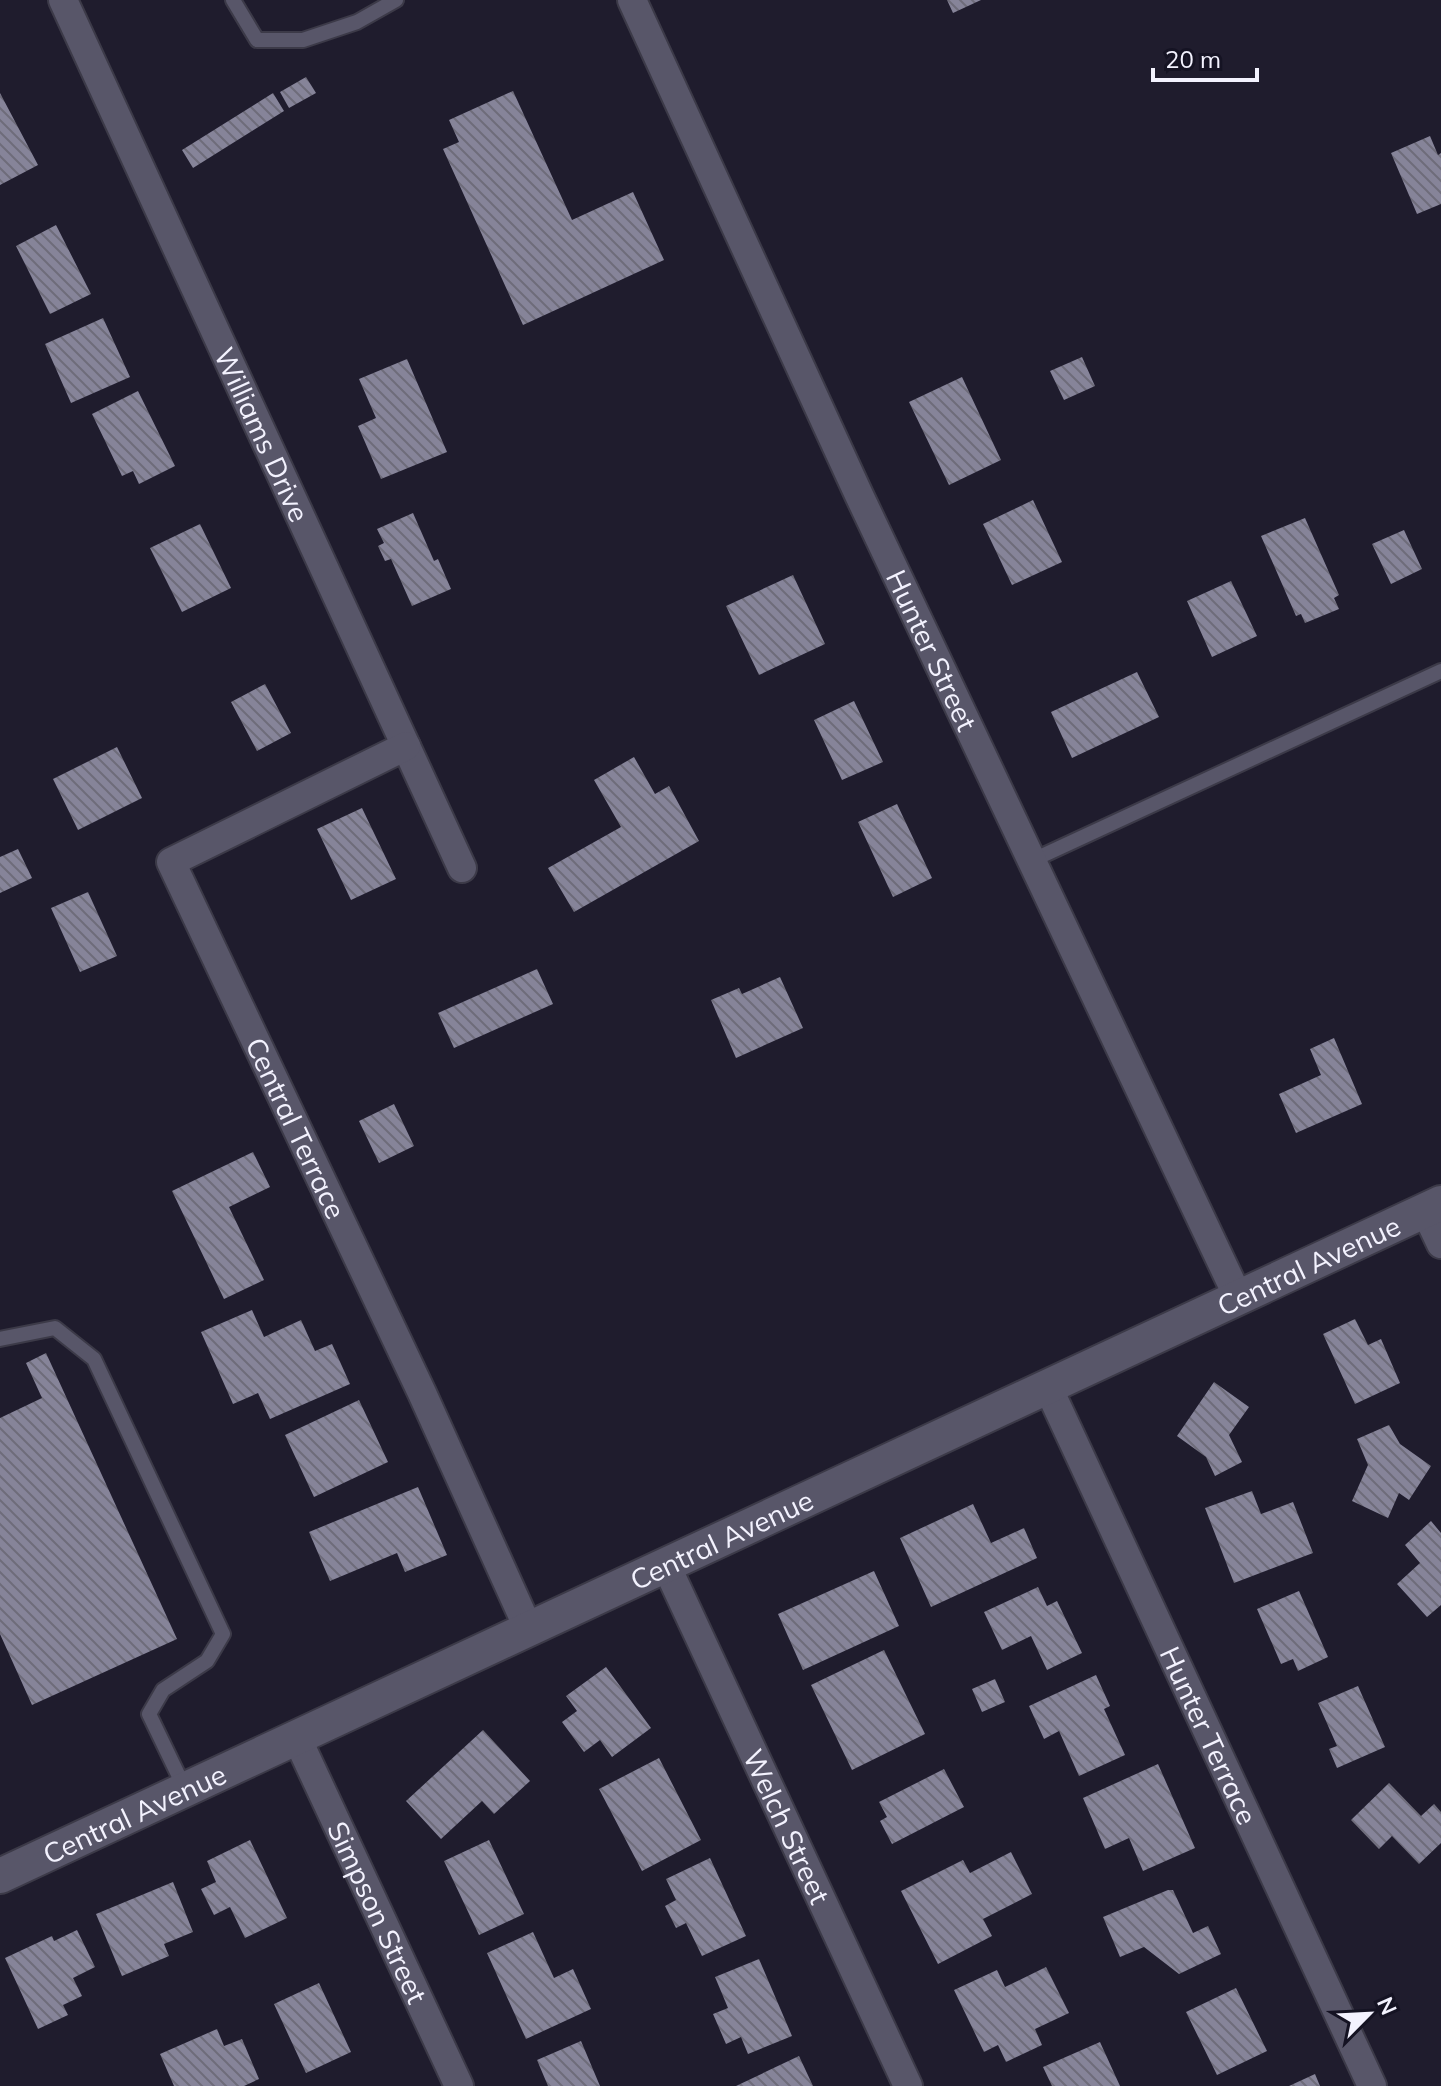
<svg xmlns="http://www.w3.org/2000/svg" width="1441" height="2086" font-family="Mulish,sans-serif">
	<defs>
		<pattern id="building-back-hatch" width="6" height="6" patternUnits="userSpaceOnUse" patternTransform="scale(2)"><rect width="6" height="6" fill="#868499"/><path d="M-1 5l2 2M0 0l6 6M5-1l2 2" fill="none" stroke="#6e6c7a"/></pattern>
	</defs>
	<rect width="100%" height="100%" fill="#1f1c2d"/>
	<path fill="url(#building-back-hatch)" d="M947,0H981L953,13Z
		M306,77L316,93L289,108L280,92Z
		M513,91L572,220L633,192L664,260L523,325L443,149L459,142L449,120Z
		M0,93L38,165L0,185Z
		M273,93L284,111L193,168L182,150Z
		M1430,136L1438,155L1441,153V204L1417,214L1391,153Z
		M56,225L91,294L50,314L16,246Z
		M103,318L130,377L71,403L45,344Z
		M1082,357L1095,386L1064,400L1050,371Z
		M407,359L447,452L381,479L358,426L376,418L359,379Z
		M962,377L1001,460L949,485L909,402Z
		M138,391L175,466L139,484L133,471L122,476L92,414Z
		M1033,500L1062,562L1012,585L983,524Z
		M413,513L434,561L438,559L451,589L412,606L391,559L385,561L378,546L384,543L377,529Z
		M1305,518L1339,595L1334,598L1339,609L1305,623L1301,614L1296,616L1261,536Z
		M200,524L231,588L182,612L150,548Z
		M1404,530L1422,569L1391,584L1372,544Z
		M793,575L825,644L759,675L726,606Z
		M1231,581L1257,636L1212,657L1187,601Z
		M1137,672L1159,717L1072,758L1051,712Z
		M265,684L291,733L257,751L231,702Z
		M854,701L883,762L842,780L814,720Z
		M117,747L142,798L78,830L53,779Z
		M634,757L655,794L669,786L699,841L574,912L548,868L621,827L594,780Z
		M897,804L932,878L893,897L858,822Z
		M362,808L396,879L351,900L317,829Z
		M18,849L32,878L0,893V857Z
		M88,892L117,956L80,972L51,908Z
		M537,969L553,1004L454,1048L438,1013Z
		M780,977L803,1028L736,1058L711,1000L739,988L742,994Z
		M1334,1038L1362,1104L1296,1133L1279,1094L1321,1075L1310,1049Z
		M394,1104L414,1146L379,1163L359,1121Z
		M253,1152L270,1187L229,1207L264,1280L224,1299L172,1191Z
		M252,1310L264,1337L301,1320L315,1351L332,1344L350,1384L270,1419L258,1393L233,1404L201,1332Z
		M1355,1319L1368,1345L1381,1339L1400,1383L1355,1404L1323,1334Z
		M46,1353L177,1639L32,1705L0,1634V1418L42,1398L26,1363Z
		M1214,1382L1249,1407L1229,1435L1242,1462L1215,1476L1206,1457L1177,1436Z
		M359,1400L388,1462L314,1497L285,1435Z
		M1389,1425L1400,1444L1431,1466L1409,1500L1399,1493L1388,1518L1352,1501L1368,1465L1357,1439Z
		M418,1487L447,1555L405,1572L397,1553L330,1581L309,1532Z
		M1252,1491L1261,1514L1293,1502L1313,1553L1234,1583L1205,1508Z
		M973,1504L991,1543L1024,1528L1037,1558L931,1607L900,1538Z
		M1431,1521L1441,1533V1605L1427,1617L1397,1584L1420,1563L1405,1545Z
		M874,1571L899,1626L803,1670L778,1614Z
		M1038,1587L1047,1606L1057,1601L1082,1653L1047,1670L1031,1636L1002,1650L984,1612Z
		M1299,1591L1328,1657L1298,1671L1293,1659L1281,1664L1257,1609Z
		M884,1650L925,1734L852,1770L811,1685Z
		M606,1667L651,1728L612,1757L600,1740L584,1752L562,1722L577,1711L566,1696Z
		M1096,1675L1110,1706L1104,1709L1125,1755L1079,1776L1059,1731L1044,1739L1029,1706Z
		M995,1679L1005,1702L982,1712L972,1689Z
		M1358,1686L1385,1747L1337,1768L1329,1749L1337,1746L1318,1703Z
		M483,1730L530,1781L494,1814L482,1801L441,1839L406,1801Z
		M659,1758L701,1840L642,1871L599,1789Z
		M1158,1764L1195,1848L1143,1871L1129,1838L1105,1849L1083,1798Z
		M944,1769L964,1807L892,1844L880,1821L887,1817L879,1802Z
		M1389,1783L1421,1816L1434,1804L1441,1812V1843L1419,1864L1392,1836L1379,1849L1351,1820Z
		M250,1840L287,1918L245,1938L230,1907L214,1915L201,1889L216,1882L207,1861Z
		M489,1840L524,1914L479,1935L444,1861Z
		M1011,1852L1032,1894L983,1919L992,1936L938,1964L901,1891L963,1860L970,1873Z
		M710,1858L746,1936L702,1956L686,1923L676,1928L665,1906L676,1900L666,1879Z
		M173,1882L193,1932L164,1944L169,1956L122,1976L96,1914Z
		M1168,1890H1173L1193,1933L1208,1926L1221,1954L1179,1974L1144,1947L1120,1957L1103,1917Z
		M77,1930L95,1967L73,1978L82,1996L63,2005L68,2015L38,2029L5,1958L52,1936L54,1941Z
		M533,1932L554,1978L573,1969L591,2009L526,2039L487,1953Z
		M759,1959L792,2036L748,2054L741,2037L726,2044L713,2014L728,2008L715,1977Z
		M1046,1967L1069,2013L1035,2029L1042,2045L1006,2062L998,2045L984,2052L954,1990L997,1970L1005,1987Z
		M319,1983L351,2052L306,2073L274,2004Z
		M1236,1988L1267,2051L1217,2075L1186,2012Z
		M217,2029L224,2046L242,2039L259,2079L244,2086H174L160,2054Z
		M581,2041L600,2086H548L537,2060Z
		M1100,2042L1120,2086H1052L1043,2067Z
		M799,2056L813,2086H736Z
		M1315,2074L1320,2086H1289Z"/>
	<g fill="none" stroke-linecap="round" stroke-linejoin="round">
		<defs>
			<path id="service" d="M233,0L257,40H303L357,22L396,0
				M1033,860L1441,671
				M0,1339L55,1328L94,1359L223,1634L207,1661L163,1690L149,1714L185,1789"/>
			<g id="minor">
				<path id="s1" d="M63,0L462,868"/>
				<path id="s2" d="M632,0L859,495L1238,1297"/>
				<path id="s3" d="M406,746L171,862L422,1393L529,1630"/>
				<path d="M1425,1210L1441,1244"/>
				<path id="s4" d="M1047,1385L1372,2086"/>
				<path id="s5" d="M666,1565L908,2086"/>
				<path id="s6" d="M297,1738L459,2086"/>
			</g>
			<g id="tertiary">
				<path id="s7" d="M0,1876L1441,1203"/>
			</g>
		</defs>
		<use href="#service" stroke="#3c3a48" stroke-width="18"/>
		<use href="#minor" stroke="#3c3a48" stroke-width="32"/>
		<use href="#tertiary" stroke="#3c3a48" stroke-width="38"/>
		<use href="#service" stroke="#585669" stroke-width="14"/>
		<use href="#minor" stroke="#585669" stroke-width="28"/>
		<use href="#tertiary" stroke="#585669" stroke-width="34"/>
	</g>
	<g text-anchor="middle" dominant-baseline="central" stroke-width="6" stroke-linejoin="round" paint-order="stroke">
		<g font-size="28" fill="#f3f2fe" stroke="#151323">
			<text stroke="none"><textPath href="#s1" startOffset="478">Williams Drive</textPath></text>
			<text stroke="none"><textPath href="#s2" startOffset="716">Hunter Street</textPath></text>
			<text stroke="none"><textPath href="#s3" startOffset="556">Central Terrace</textPath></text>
			<text stroke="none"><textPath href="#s7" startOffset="1444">Central Avenue</textPath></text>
			<text stroke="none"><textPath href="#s7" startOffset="796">Central Avenue</textPath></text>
			<text stroke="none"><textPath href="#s4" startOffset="386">Hunter Terrace</textPath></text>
			<text stroke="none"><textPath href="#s7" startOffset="148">Central Avenue</textPath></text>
			<text stroke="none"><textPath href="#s5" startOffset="288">Welch Street</textPath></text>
			<text stroke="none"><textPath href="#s6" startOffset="192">Simpson Street</textPath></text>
		</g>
	</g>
	<g transform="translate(1369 2014) rotate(66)" stroke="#151323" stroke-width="6" paint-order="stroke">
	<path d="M0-6L14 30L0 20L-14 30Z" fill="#f3f2fe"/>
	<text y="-12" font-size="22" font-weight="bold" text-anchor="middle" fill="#f3f2fe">N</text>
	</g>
	<path d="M1153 68v12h104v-12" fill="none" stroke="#f3f2fe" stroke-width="4"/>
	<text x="1165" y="68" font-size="24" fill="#f3f2fe" stroke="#151323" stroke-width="6" paint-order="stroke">20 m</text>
</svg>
